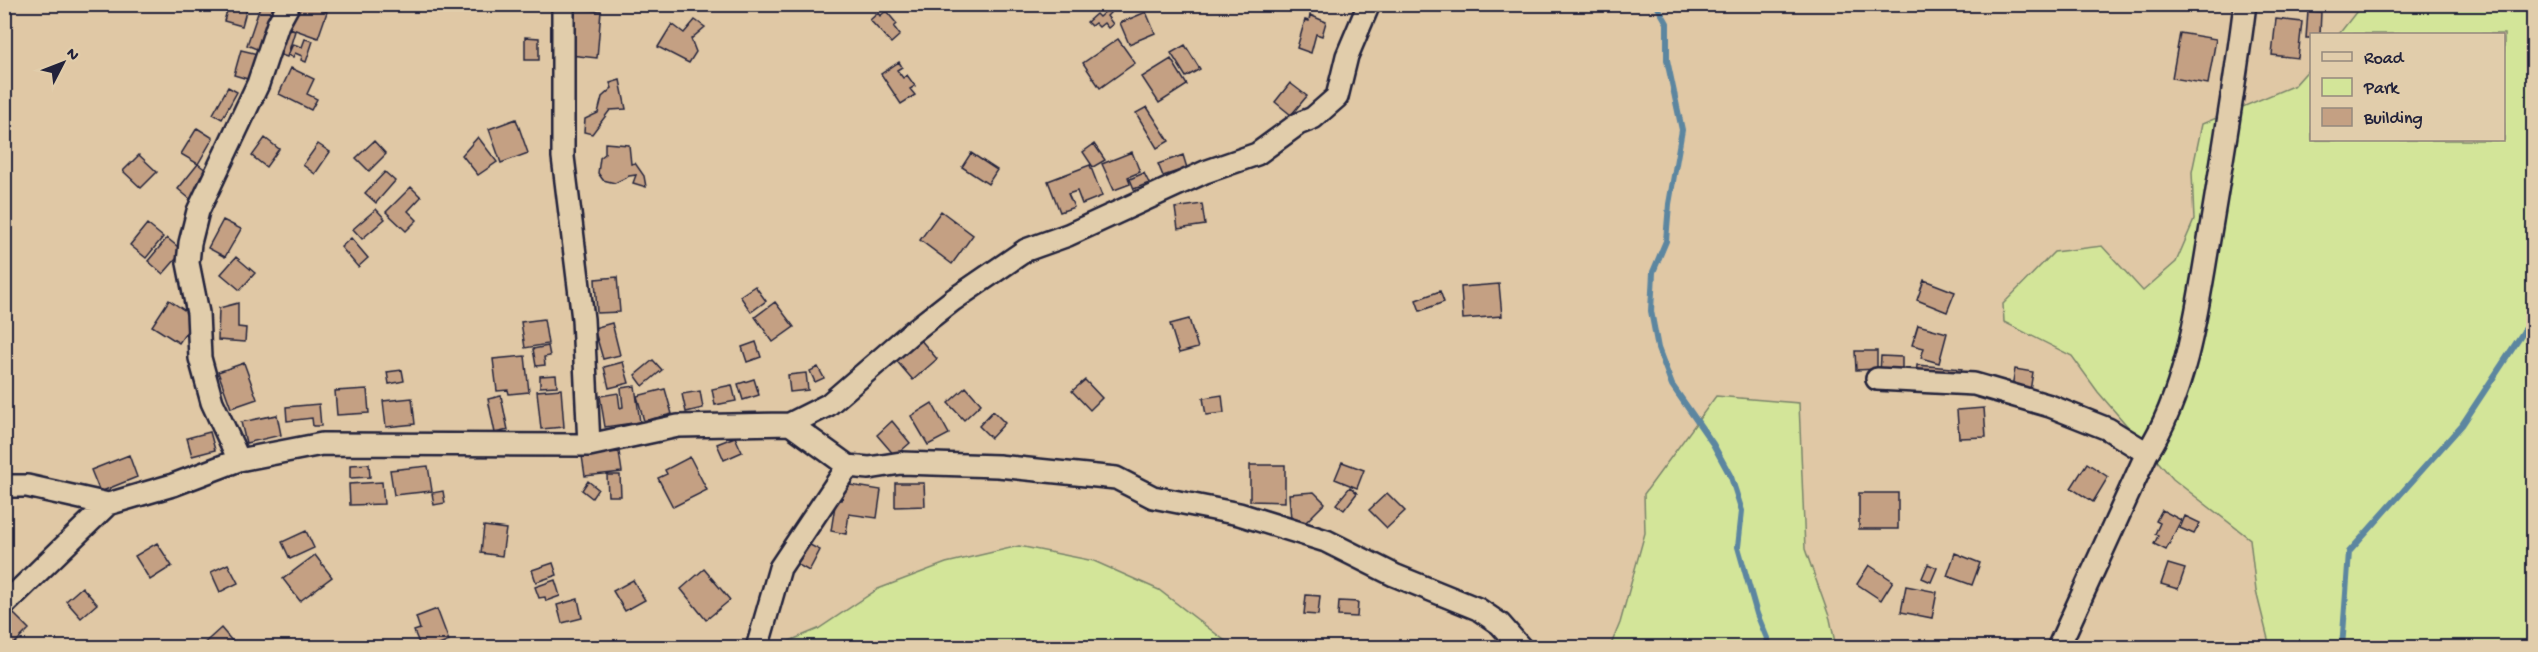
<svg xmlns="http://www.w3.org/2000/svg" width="2538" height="652" font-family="'Gochi Hand',sans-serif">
	<rect width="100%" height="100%" fill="#e0c8a5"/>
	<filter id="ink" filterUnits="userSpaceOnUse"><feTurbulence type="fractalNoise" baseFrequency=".0167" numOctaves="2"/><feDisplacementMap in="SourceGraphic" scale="12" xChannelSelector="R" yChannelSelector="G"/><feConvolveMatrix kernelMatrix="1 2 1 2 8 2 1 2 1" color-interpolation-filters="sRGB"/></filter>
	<g filter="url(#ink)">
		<path fill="#d3e599" stroke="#7a846a" stroke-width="1.5" d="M2353,5H2533V647H2270L2256,591L2250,539L2173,479L2098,392L2072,356L2004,322L2003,304L2054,252L2102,246L2143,291L2176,262L2194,220L2192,172L2202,124L2295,85L2311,67L2312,140H2504V34H2339L2357,11Z
			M1716,396L1799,403L1805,549L1830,619L1836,647H1610L1620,623L1645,533L1644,494Z
			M1019,546L1094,561L1159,590L1233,647H775L818,629L878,589L946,563Z"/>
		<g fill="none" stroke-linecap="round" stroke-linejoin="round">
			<path stroke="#5c86a0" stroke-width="6" d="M1656,4L1667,23V60L1682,130L1669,204L1666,241L1653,272L1651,311L1658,348L1672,385L1713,444L1731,477L1742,511L1738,547L1757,614L1771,648
				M2342,648L2349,552L2462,425L2534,316"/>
		</g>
		<path fill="#c4a083" stroke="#22223b" stroke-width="1.5" d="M229,4H248L242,26L224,21Z
			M261,4L275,6L259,50L247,45Z
			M295,4H308L327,12L318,38L287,27Z
			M574,9L601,11L597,58L570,55Z
			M1107,10L1110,13L1107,16L1113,24L1108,28L1104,23L1099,27L1095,23L1091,26L1087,22L1096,14L1099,17Z
			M886,11L897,24L894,27L900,35L891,43L870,20L878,13L880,16Z
			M2308,11L2321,12L2320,34H2312V38H2306Z
			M1146,12L1155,33L1129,44L1120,23Z
			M1310,15L1326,22L1322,36L1316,34L1311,53L1297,48L1305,20L1309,21Z
			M2276,19L2302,22L2298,58L2272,55Z
			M695,20L705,27L691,39L696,52L689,63L658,47L672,24L684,33Z
			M283,27L295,31L287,57L275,53Z
			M2180,33L2216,39L2208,84L2172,78Z
			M525,37L539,38V60H525Z
			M305,39L313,41L306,62L301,60L302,56L295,53L293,57L288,55L293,44L302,47Z
			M1118,39L1135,63L1100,88L1083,63Z
			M1185,45L1200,69L1186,77L1171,53Z
			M241,50L258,54L251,80L234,75Z
			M1171,59L1187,85L1159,103L1142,77Z
			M899,62L902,67L897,70L903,78L907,75L915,86L910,89L915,95L901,104L881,74Z
			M291,68L314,79L307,94L317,99L311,110L279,94Z
			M620,80L626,109L610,110L592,134L584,132L585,119L598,113L602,97L612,88L610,83Z
			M1290,83L1307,96L1291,115L1275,102Z
			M228,87L237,92L222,119L213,114Z
			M1147,107L1169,141L1157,148L1136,113Z
			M516,119L528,153L501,163L489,129Z
			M197,128L213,138L198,164L181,154Z
			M478,137L497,162L478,175L462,155Z
			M265,138L279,149L266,167L252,156Z
			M374,141L386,154L369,171L356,158Z
			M605,143L629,145L631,164L635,163L644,176L646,187L633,183L636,175L629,176L615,183L603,180L598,173L600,158L605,154Z
			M318,144L330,152L315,174L303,165Z
			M1094,144L1105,160L1093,167L1083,152Z
			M1132,152L1140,172L1128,177L1130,184L1114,190L1102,164Z
			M971,153L997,170L988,184L962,167Z
			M139,155L157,172L141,188L123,171Z
			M1183,155L1187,168L1163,176L1158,164Z
			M198,164L211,174L190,199L178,189Z
			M1090,165L1102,196L1082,204L1077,191L1068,194L1074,207L1060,212L1048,181Z
			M385,172L395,181L376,203L365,193Z
			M1144,173L1149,183L1134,189L1130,179Z
			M411,187L421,197L408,211L417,220L406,231L386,212Z
			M1202,204L1205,225L1178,229L1175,208Z
			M376,209L385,219L362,239L353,229Z
			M941,211L973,235L952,264L920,240Z
			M223,220L241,229L225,257L208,248Z
			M147,224L163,237L146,258L130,245Z
			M167,238L183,251L163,274L148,261Z
			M351,238L368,258L358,267L341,247Z
			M236,257L255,273L240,290L221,274Z
			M617,277L620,312L597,313L595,279Z
			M1924,280L1955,292L1947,312L1917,300Z
			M1499,284L1502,316L1463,319L1461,287Z
			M755,286L766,301L751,312L740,296Z
			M1440,291L1444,302L1420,311L1416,300Z
			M169,300L196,318L179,343L152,326Z
			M775,302L794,327L773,342L755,317Z
			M238,303V327L246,328L245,342L218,340L219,308Z
			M544,319L548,344L525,348L521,322Z
			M1189,319L1198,348L1179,353L1170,324Z
			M612,323L620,355L603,359L594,328Z
			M1918,325L1947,333L1939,363L1921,358L1924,348L1912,345Z
			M919,338L937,359L913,380L895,359Z
			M756,342L761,357L747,362L742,347Z
			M548,346L550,356L544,357L545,365L536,366L533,349Z
			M1855,351H1877V369L1856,370Z
			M525,356L529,392L509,394L508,390L497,391L493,359Z
			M1881,356L1902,357V374L1880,373Z
			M653,360L662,370L643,386L635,375Z
			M623,362L629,383L609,388L604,367Z
			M244,363L257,399L231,408L218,372Z
			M1917,365L1962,369L1960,383L1916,378Z
			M818,367L824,378L815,382L810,371Z
			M2015,369L2033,372L2029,397L2011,394Z
			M402,370L404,381L389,384L387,372Z
			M806,373L808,390L790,392L788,375Z
			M556,375L557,386L540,387V376Z
			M754,379L759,395L743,400L738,384Z
			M1085,380L1102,398L1090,410L1072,391Z
			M732,385L736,401L715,405L712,389Z
			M635,386L640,422L605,427L600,396L618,393L620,408L623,407L621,388Z
			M966,387L981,404L964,420L948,403Z
			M367,389L369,413L337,415L335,391Z
			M561,389L564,427L541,429L537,391Z
			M665,389L672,414L644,421L637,396Z
			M700,391L703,408L686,412L682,394Z
			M1222,395L1224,413L1206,415L1203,398Z
			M501,396L508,430L495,433L488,399Z
			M412,398L415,424L386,427L383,401Z
			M932,403L949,434L928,445L911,416Z
			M319,404L321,426H313L312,418L287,421L286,407Z
			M1984,408L1986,437L1959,438L1957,410Z
			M993,411L1005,423L991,438L979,426Z
			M277,415L281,435L246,443L241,422Z
			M892,421L910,443L895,456L877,435Z
			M210,432L215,450L192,456L187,438Z
			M735,437L742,452L724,460L717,444Z
			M619,452L622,472L585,476L582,456Z
			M129,455L137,477L100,492L91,470Z
			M690,457L707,490L673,507L658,478L667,474L665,470Z
			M1342,462L1364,470L1357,488L1335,479Z
			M2087,463L2108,477L2093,502L2071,488Z
			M369,464L370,477L350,478V465Z
			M1250,465H1285V502L1250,501Z
			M428,466L432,491L394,495L390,470Z
			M607,475H620L621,496H608Z
			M588,481L598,489L592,498L582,490Z
			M382,482L384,504L350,505L349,484Z
			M895,483H924L925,506L895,507Z
			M844,484L881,490L877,518L849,514L846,534L831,531L836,499L842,500Z
			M1350,487L1357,493L1344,510L1336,504Z
			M443,491L445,503L434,505L432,493Z
			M1314,492L1325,503L1306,522L1291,519L1289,494Z
			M1387,493L1405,511L1387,528L1369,510Z
			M1859,493H1898V529H1859Z
			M2162,510L2181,520L2166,550L2154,544L2158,536L2155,534L2160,523L2156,521Z
			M2185,516L2200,523L2194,534L2180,528Z
			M484,526L506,529L502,556L481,553Z
			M306,531L314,548L290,559L282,542Z
			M157,543L172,566L150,580L135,556Z
			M806,543L820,550L809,571L795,563Z
			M1955,553L1980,563L1972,585L1947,576Z
			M315,555L332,577L300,601L283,579Z
			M553,563L557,575L536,582L532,570Z
			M228,564L238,583L220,592L211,572Z
			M1928,564L1937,568L1931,582L1922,578Z
			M2168,564L2185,569L2178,589L2161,584Z
			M1869,565L1893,581L1881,600L1857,584Z
			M704,569L730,600L706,620L681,589Z
			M555,580L560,596L546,601L545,597L539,598L535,587Z
			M633,580L645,600L625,611L613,591Z
			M1906,586L1937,592L1932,618L1901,612Z
			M82,587L97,604L81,618L66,601Z
			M1306,595L1320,596L1318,615L1304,614Z
			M578,599L582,618L562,623L557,605Z
			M1339,601L1358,602L1357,617L1338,616Z
			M437,609L449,641L432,648H421L414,631L420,629L416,617Z
			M13,613L29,629L10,648H4V621Z
			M221,628L238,648H200V647Z"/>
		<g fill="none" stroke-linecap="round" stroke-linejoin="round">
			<defs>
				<path id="minor" d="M563,4V157L583,319L589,445L678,426L790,424L848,466L869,468L901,463L998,466L1116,478L1153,497L1239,514L1326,541L1394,575L1478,609L1500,624L1521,648
					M1877,379L1974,384L2050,406L2108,429L2147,453
					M790,424L828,405L911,333L953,300L1026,250L1068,235L1205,172L1257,154L1298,124L1313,118L1337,97L1347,56L1369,4
					M239,460L212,402L200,358L198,313L188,263L190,243L198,211L258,84L278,24L289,4
					M4,486H27L108,504
					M4,605L108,504L173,485L239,460L322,444L589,445
					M757,648L780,568L848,466
					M2058,648L2147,453C2189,388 2199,297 2212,221C2224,149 2236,77 2245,4"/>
			</defs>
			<use href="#minor" stroke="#22223b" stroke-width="26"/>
			<use href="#minor" stroke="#e1cdab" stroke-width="21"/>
		</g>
	</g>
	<rect width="2538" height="652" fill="none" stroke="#e1cdab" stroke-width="24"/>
	<rect x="12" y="12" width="2514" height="628" fill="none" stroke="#22223b" stroke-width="2" filter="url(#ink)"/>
	<rect x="2310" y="33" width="195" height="108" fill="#e1cdab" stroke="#95897e" stroke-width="1.5"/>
	<rect x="2322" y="52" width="30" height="9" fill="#e1cdab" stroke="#95897e" stroke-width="1.5"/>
	<text x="2364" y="63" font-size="18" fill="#22223b">Road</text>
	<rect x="2322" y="78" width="30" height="18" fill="#d3e599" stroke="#95897e" stroke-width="1.5"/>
	<text x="2364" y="93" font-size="18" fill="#22223b">Park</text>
	<rect x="2322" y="108" width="30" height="18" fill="#c4a083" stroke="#95897e" stroke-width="1.5"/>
	<text x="2364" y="123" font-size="18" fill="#22223b">Building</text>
	<g transform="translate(63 63) rotate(48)" stroke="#e1cdab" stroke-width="4.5" paint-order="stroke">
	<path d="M0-4.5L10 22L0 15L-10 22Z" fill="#22223b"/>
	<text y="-9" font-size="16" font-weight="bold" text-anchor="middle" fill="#22223b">N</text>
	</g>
</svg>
